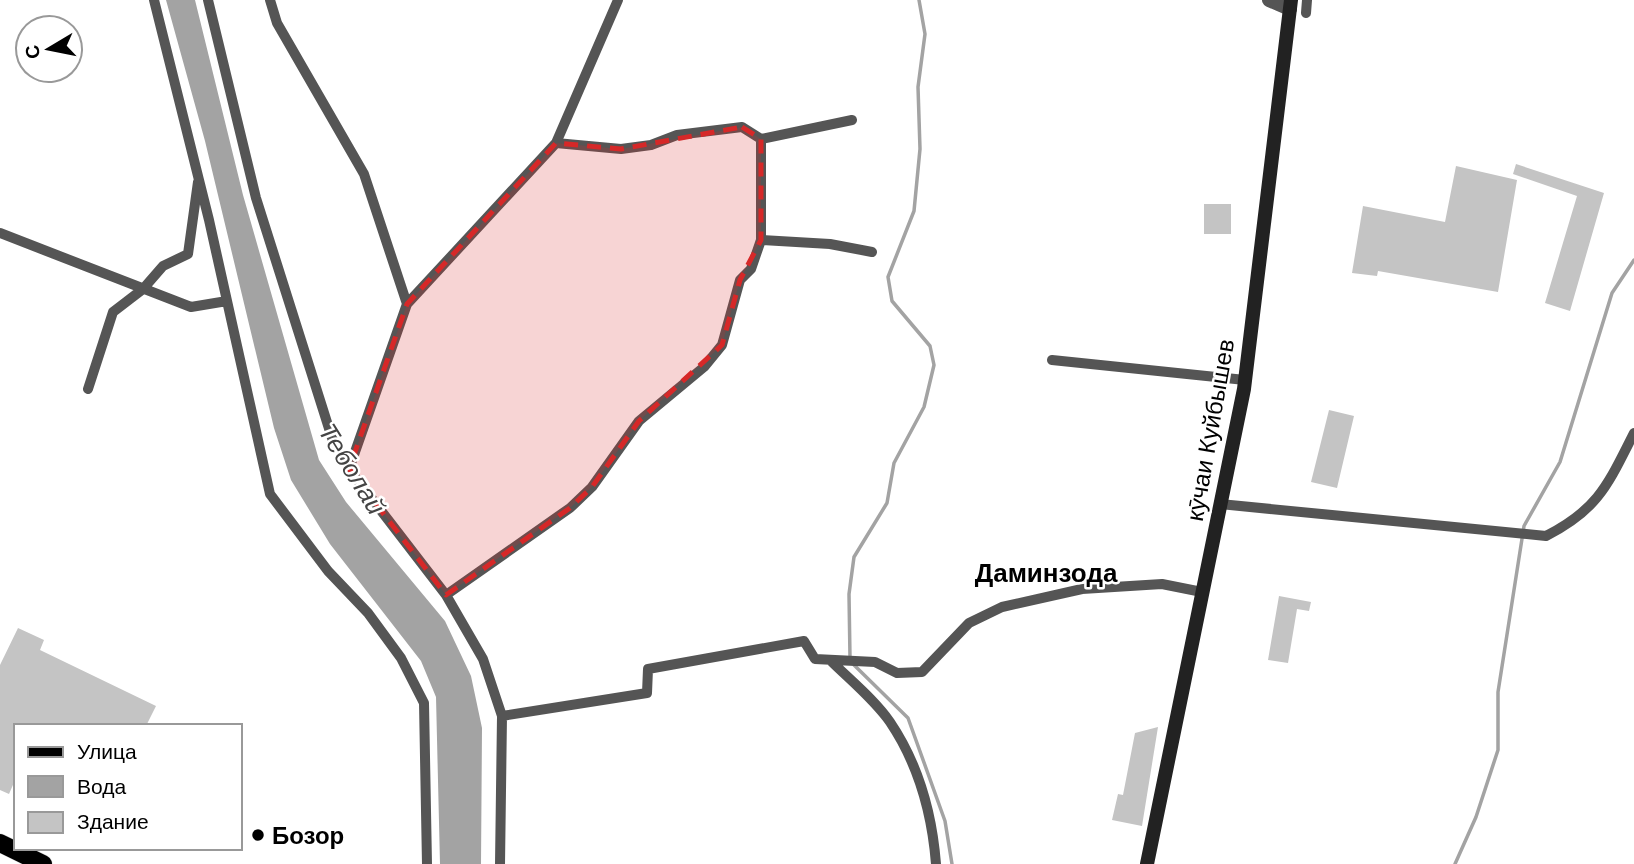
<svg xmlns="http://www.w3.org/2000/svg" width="1634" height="864" font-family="Helvetica,sans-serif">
	<rect width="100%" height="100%" fill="#fff"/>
	<path fill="#a3a3a3" d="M166,0H195L243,195L319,460L346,502L445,621L471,676L482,728L481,864H440L436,697L421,661L330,544L291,480L274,428L205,141Z"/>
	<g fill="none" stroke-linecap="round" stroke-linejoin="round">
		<path stroke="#a3a3a3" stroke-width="3.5" d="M850,658L849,594L854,557L887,503L894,463L924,407L934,365L930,346L892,301L888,277L914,211L920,149L918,87L925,34L919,0
			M853,664L908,718L945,821L952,864
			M1455,864L1476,817L1498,750V692L1524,526L1560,462L1612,293L1634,260"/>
	</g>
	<path fill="#c4c4c4" d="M1516,164L1604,193L1570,311L1545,303L1577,196L1513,174Z
		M1456,166L1517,180L1498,292L1378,271L1377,276L1352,273L1363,206L1445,222Z
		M1204,204H1231V234H1204Z
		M1329,410L1354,416L1337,488L1311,482Z
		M1279,596L1311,602L1309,611L1297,609L1288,663L1268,660Z
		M18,628L44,640L40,650L156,706L146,726H16V778L9,794L0,790V665Z
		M1158,727L1142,826L1112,820L1118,794L1123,795L1135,733Z"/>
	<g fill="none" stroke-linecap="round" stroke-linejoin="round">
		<defs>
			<path id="primary" d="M0,843L43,864"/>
		</defs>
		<use href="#primary" stroke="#dbdbdb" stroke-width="19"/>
		<path stroke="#555" stroke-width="10" d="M154,0L209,220L270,494L328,571L368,613L401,658L424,703L427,864
			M208,0L256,198L332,438L349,469
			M270,0L277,23L364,174L407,304L349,469L446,595L483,659L502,716L500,864
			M1306,13L1307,0
			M556,143L621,149L651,145L677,135L742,127L761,139L852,120
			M0,233L191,307L227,301
			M761,240L830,244L872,252
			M407,304L556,143L618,0
			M1052,360L1245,380
			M88,389L113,312L143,289L163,266L188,254L198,182
			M1220,504L1546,536C1599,509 1608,484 1634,433
			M446,595L570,508L592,487L639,421L704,367L722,345L740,280L751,269L761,240V139
			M830,660C849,679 874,699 890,722C919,765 932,813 936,864
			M502,716L647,693L648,669L804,641L815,659L875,662L897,673L922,672L969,623L1002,607L1082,589L1162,584L1202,592"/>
		<path stroke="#555" stroke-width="14" d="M1269,0L1290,9"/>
		<path stroke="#222" stroke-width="14" d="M1147,864L1244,389L1291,0"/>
		<use href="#primary" stroke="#000" stroke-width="18"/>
	</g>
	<path fill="#d62828" fill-opacity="0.2" stroke="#d62828" stroke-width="5" stroke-dasharray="14 9" stroke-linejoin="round" d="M742,127L761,139V240L740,280L722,345L639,421L592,487L570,508L446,595L349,469L407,304L556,143L621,149Z"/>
	<circle fill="#000" stroke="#fff" stroke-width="2.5" cx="258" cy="835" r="7"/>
	<g text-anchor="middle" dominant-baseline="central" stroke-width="5" stroke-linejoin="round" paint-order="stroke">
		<g font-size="24" fill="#000" stroke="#fff">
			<text transform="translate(1210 430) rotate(-80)">кӯчаи Куйбышев</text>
		</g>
		<g font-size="24" font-weight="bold" fill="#000" stroke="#fff" text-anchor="start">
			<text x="272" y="835">Бозор</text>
		</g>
		<g font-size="26" font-style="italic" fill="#444" stroke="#fff">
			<text transform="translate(352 469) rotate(58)">Теболай</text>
		</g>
		<g font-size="26" font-weight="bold" fill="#000" stroke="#fff">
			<text x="1046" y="573">Даминзода</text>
		</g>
	</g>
	<rect x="14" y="724" width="228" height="126" fill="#ffffff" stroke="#999999" stroke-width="2"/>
	<rect x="28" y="747" width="35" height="10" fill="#000000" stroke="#999999" stroke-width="2"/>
	<text x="77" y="759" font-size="21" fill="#000000">Улица</text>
	<rect x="28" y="776" width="35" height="21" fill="#a3a3a3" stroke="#999999" stroke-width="2"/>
	<text x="77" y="794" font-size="21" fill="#000000">Вода</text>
	<rect x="28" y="812" width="35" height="21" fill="#c4c4c4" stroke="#999999" stroke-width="2"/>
	<text x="77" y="829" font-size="21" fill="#000000">Здание</text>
	<g transform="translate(49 49) rotate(260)"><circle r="33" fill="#ffffff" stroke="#999999" stroke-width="2"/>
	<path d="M0-5L12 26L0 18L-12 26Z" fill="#000000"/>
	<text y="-10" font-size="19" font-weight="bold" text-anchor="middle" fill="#000000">С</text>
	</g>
</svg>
